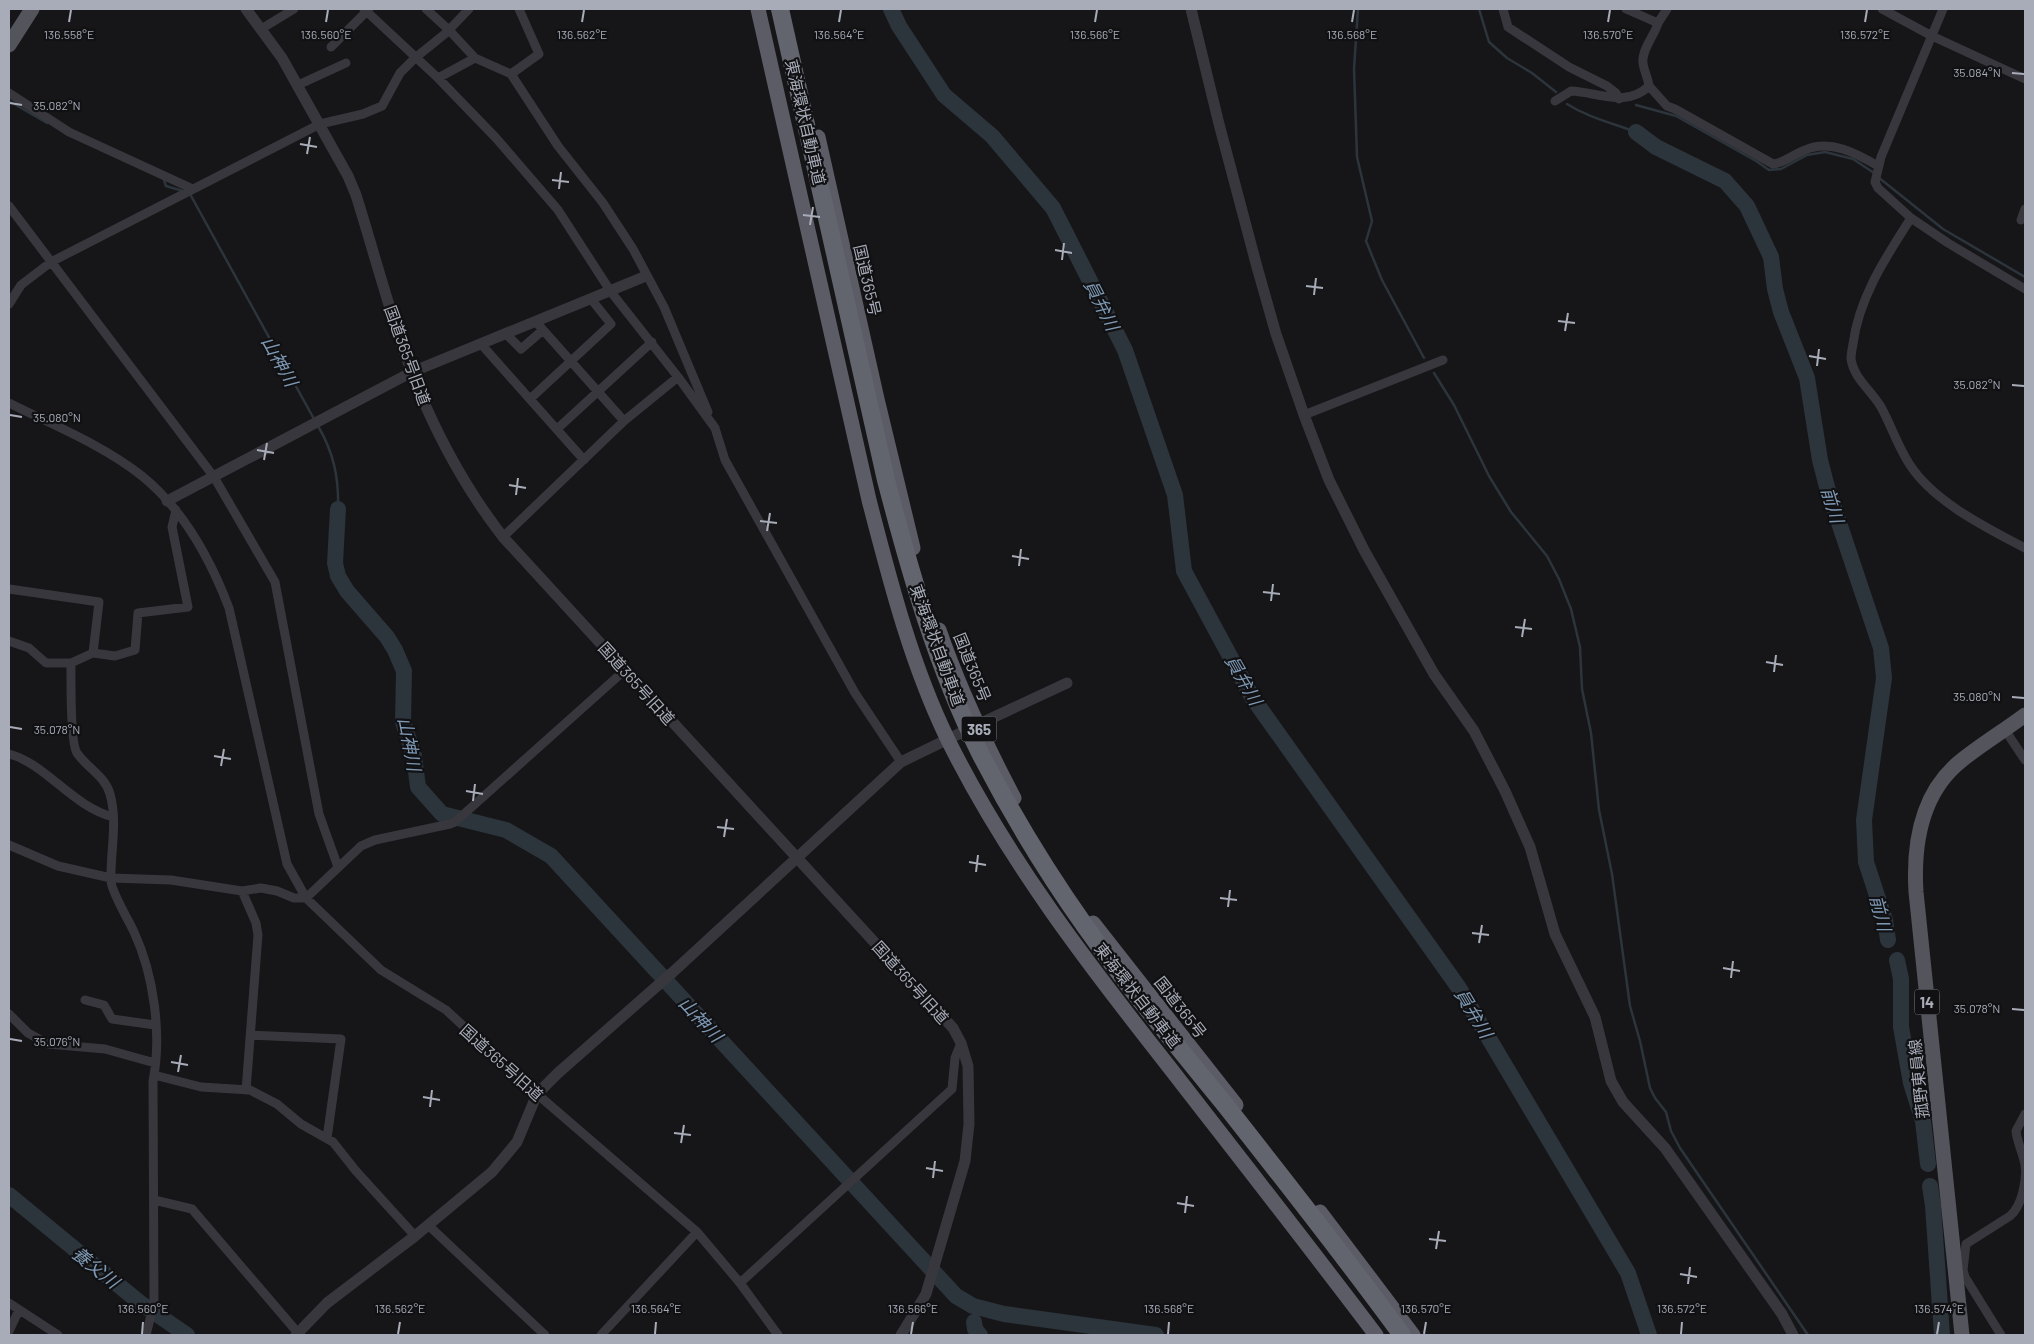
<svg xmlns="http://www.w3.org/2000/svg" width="2034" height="1344" font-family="Barlow,'Noto Sans JP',sans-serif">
	<rect width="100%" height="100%" fill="#161618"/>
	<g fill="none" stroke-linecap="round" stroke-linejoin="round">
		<path stroke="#2c343c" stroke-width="2.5" d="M1358,9L1354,69L1357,157L1372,221L1366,241L1382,280L1424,358
			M1479,9L1489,42L1507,58L1532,73L1556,92
			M9,101L47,123
			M1567,104C1589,118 1612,123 1636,132
			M1636,105L1676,116L1756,161L1769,170L1781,169L1807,155L1825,152L1853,159L1874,173
			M1878,177L1943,229L2025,277
			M164,180L166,186L183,191
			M190,194L314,419
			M1434,373L1454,405L1489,476L1511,512L1547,556L1559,579L1571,609L1580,647L1582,689L1591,733L1599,810L1612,874L1630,1006L1640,1041L1650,1088L1655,1098L1666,1112L1671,1131L1680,1148L1808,1335
			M318,426C334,453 339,479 338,509"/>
		<path stroke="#2c343c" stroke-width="16" d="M891,9L899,26L944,95L992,136L1053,208L1125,350L1175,495L1184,571L1252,697L1459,988L1628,1273L1649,1335
			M1636,132L1656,147L1725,181L1747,206L1771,257L1775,289L1781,312L1807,378L1820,460L1827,487L1881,648L1884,678L1864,820L1866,862L1885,920L1888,940
			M338,509L335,563L338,576L347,591L387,637L395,650L404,671L403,722L414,756L418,787L442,814L506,830L551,856L956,1296L973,1306L1004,1314L1156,1335
			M1897,960L1901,979V1027L1911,1083L1923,1121L1928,1164
			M1930,1186L1933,1206L1942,1335
			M9,1195L139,1302L187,1335
			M974,1322L975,1329L980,1335"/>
		<path stroke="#37373d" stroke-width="9" d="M364,9L438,78L496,138L558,210L611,292L678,377L715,428L725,460L855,693L901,762
			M426,9L449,30L475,58L438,78
			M519,9L539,54L511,74L558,146L603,203L633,249L664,307L708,412
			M1503,9L1508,27L1569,67L1607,86L1616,93L1619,99
			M1626,9L1658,23L1667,9
			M1882,9L1932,36L2025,79
			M1943,9L1881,157L1875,182L1878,188L1911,218L1948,243L2025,289
			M261,29L294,9
			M331,47L369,9
			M475,58L511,74
			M298,85L346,63
			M1649,86L1667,106L1675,109L1773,164C1784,163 1794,154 1805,150C1830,139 1856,153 1878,166
			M9,93L69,132L193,189
			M1555,101L1571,91C1597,92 1627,108 1649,86C1648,78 1644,71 1643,63C1641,50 1655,35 1658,23
			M9,206L214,477L275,582L319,814L338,867
			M1911,218C1886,257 1859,297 1853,344C1852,349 1851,354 1851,359C1854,379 1872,391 1881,407C1891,425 1898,447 1910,465C1934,502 1987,528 2025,548
			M2021,220L2025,209
			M9,304L21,285L51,262L320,124L363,114L382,106L400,73L415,58L446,33L469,9
			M536,322L624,421
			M506,334L521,349L543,330
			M481,344L584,460
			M530,399L611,324L591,299
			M9,403C53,425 103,445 142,476C184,510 210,558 229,608L287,864L306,898L381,970L446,1010L537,1094L697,1232L740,1283L778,1335
			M1304,415L1443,360
			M557,429L652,342
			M503,537L624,421L678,377
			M9,589L99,602L93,653
			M9,641L29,648L46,663H71C71,678 70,743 77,753C87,768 105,776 110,794C118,822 110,853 111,881C111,891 129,921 134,932C154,975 162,1035 153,1081L154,1303L146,1335
			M71,663L93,653L115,656L135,650L138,613L188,607L172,527L176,510
			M2005,730L2025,760
			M9,754C45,763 73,807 113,817
			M9,845L58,866L111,878L171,880L242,891L261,888L277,891L294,898H306L361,846L375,840L450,824L455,822L625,670
			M242,891L256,923L258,935L246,1090
			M85,1000L104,1005L112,1019L155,1025
			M9,1014L28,1033L48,1044L105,1049L155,1063
			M251,1035L341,1039L327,1138
			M154,1075L201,1087L250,1090L277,1104L301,1124L333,1142L356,1171L415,1236
			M154,1200L192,1209L298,1333
			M428,1225L545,1335
			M1963,1270L1965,1277L2001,1335
			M1955,1272L1963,1270L1966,1244L2010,1216C2022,1206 2027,1180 2025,1165C2023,1153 2017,1142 2016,1131L2025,1114
			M740,1283L952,1089L955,1058L961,1043
			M9,1303L58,1335
			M9,1331L19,1310
			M601,1335L697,1232"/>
		<path stroke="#37373d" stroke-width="11" d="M246,9L282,58L348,176L356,195C376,259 393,326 418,388C439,439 469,493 503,537L953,1028L961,1043L968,1066L969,1124L965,1161L926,1294L901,1335
			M1191,9L1219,124L1257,267L1276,334L1304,415L1329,480L1364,550L1434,674L1474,731L1505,791L1530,847L1555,934L1595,1017L1611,1081L1623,1102L1665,1148L1782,1314L1793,1335
			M167,501L412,372L646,276
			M296,1335L327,1303L415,1236L492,1172L517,1142L537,1094L558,1073L673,972L901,762L977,725L1067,683"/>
		<path stroke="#53545c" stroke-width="15" d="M9,45L32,9
			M1962,1335L1916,892C1913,843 1921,792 1962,760C1982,744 2005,730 2025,715"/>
		<path stroke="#5b5c65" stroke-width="15" d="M758,9L869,500C890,581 911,664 948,740C1007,859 1088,964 1170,1068C1239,1157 1308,1245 1376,1335
			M818,137L877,399L913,548
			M939,630C959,688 985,743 1014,798
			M1093,923L1236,1105
			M1320,1212L1413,1335"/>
		<path stroke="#63656e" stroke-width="18" d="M780,9L886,480C910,572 937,667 980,753C1011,813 1046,871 1085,926C1129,988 1178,1047 1226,1106C1286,1182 1345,1257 1402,1335"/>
	</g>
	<path fill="none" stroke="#a7acb8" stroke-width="2" d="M69,22L71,10M326,22L328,10M582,22L584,10M839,22L841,10M1095,22L1097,10M1352,22L1354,10M1608,22L1610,10M1865,22L1867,10M2012,73L2024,74M10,103L22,105M300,144L317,147M307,154L310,137M552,180L569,182M559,189L561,172M803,215L820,217M810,225L813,207M1055,250L1072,253M1062,260L1064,243M1306,286L1323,288M1314,295L1316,278M1558,321L1575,323M1565,331L1568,313M1809,356L1826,359M1817,366L1819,349M2012,385L2024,386M10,415L22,417M257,450L274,453M264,460L267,443M509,485L526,488M516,495L518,478M760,521L777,523M767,531L770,513M1012,556L1029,559M1019,566L1021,549M1263,592L1280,594M1271,601L1273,584M1515,627L1532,629M1522,637L1525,619M1766,662L1783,665M1774,672L1776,655M2012,697L2024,698M10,727L22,729M214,756L231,759M221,766L224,749M466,791L483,794M473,801L475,784M717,827L734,829M724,837L727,819M969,862L986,865M976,872L978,855M1220,898L1237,900M1228,907L1230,890M1472,933L1489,935M1479,943L1482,925M1723,968L1740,971M1731,978L1733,961M2012,1009L2024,1010M10,1039L22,1041M171,1062L188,1065M178,1072L181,1055M423,1097L440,1100M430,1107L432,1090M674,1133L691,1135M681,1143L684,1125M926,1168L943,1171M933,1178L935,1161M1177,1203L1194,1206M1185,1213L1187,1196M1429,1239L1446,1241M1436,1249L1439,1231M1680,1274L1697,1277M1688,1284L1690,1267M142,1334L143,1322M398,1334L400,1322M655,1334L656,1322M911,1334L913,1322M1168,1334L1169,1322M1424,1334L1426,1322M1681,1334L1682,1322M1937,1334L1939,1322"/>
	<g text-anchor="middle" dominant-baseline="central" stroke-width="4.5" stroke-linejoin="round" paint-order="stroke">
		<g fill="#111113" stroke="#7a7e86" stroke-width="1">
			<rect x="961.5" y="716.5" width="35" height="25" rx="4"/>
			<rect x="1914.5" y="989.5" width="25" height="25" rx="4"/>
		</g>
		<g font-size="15" font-weight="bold" fill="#a7acb8">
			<text x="979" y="729">365</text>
			<text x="1927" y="1002">14</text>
		</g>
		<g font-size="16" fill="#a7acb8" stroke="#111113">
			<text transform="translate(806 122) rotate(77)">東海環状自動車道</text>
			<text transform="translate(868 280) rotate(77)">国道365号</text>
			<text transform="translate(408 355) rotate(70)">国道365号旧道</text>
			<text transform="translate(938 645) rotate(70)">東海環状自動車道</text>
			<text transform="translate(973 667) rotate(68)">国道365号</text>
			<text transform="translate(637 683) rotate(48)">国道365号旧道</text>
			<text transform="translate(911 982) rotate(48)">国道365号旧道</text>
			<text transform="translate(1138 995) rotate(52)">東海環状自動車道</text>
			<text transform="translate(1181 1007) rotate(52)">国道365号</text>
			<text transform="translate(502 1062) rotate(42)">国道365号旧道</text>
			<text transform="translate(1918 1079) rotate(-96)">菰野東員線</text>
		</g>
		<g font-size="18" font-style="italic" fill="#7e99b4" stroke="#111113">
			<text transform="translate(1102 305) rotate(63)">員弁川</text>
			<text transform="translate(280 361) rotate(61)">山神川</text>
			<text transform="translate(1833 505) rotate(73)">前川</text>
			<text transform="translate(1244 680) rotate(60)">員弁川</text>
			<text transform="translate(410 744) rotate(79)">山神川</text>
			<text transform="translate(1881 913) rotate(76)">前川</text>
			<text transform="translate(1474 1013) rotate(59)">員弁川</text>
			<text transform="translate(701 1019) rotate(47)">山神川</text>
			<text transform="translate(96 1267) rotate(39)">養父川</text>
		</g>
	</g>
	<g font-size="12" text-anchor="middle" fill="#a7acb8" stroke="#111113" stroke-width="4.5" stroke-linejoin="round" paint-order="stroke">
		<text x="69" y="39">136.558°E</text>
		<text x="326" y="39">136.560°E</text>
		<text x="582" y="39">136.562°E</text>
		<text x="839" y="39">136.564°E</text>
		<text x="1095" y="39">136.566°E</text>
		<text x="1352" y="39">136.568°E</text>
		<text x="1608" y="39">136.570°E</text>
		<text x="1865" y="39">136.572°E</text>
		<text x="1977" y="77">35.084°N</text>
		<text x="57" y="110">35.082°N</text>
		<text x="1977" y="389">35.082°N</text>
		<text x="57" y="422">35.080°N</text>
		<text x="1977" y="701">35.080°N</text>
		<text x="57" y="734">35.078°N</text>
		<text x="1977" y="1013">35.078°N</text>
		<text x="57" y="1046">35.076°N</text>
		<text x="143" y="1313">136.560°E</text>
		<text x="400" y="1313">136.562°E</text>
		<text x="656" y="1313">136.564°E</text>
		<text x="913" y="1313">136.566°E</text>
		<text x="1169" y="1313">136.568°E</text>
		<text x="1426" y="1313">136.570°E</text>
		<text x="1682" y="1313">136.572°E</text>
		<text x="1939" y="1313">136.574°E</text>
	</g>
	<rect width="2034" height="1344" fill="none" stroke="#a7acb8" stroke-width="20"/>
</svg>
